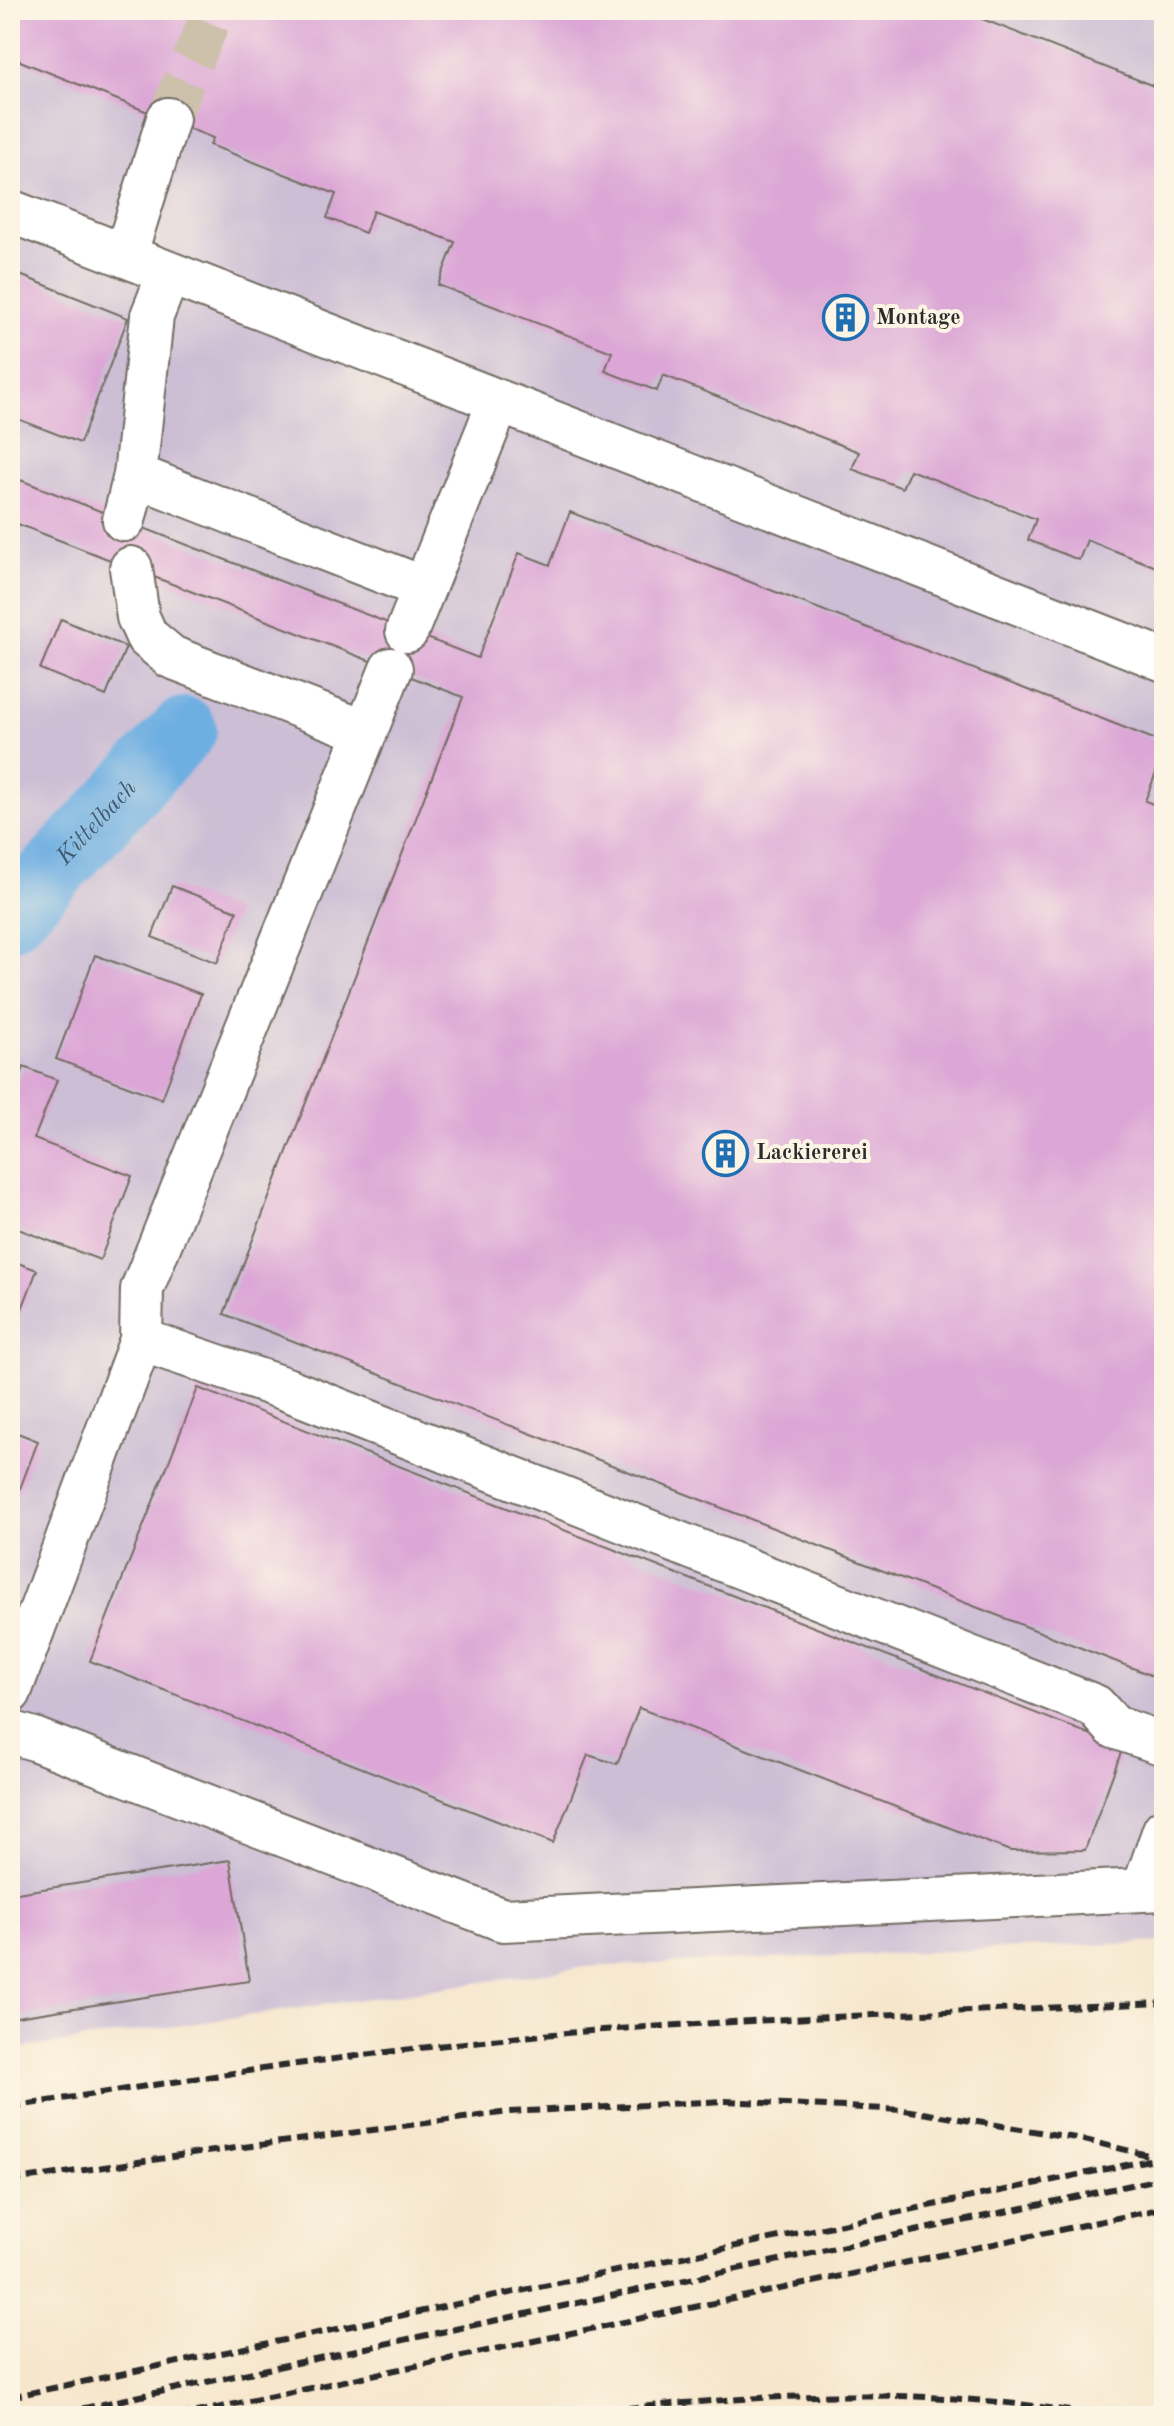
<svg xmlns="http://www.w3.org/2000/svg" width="1174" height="2426" font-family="'Old Standard TT',serif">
	<rect width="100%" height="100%" fill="#fcf5e5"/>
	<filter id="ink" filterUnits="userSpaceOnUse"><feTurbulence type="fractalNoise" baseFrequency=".0125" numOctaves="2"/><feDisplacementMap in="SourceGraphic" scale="16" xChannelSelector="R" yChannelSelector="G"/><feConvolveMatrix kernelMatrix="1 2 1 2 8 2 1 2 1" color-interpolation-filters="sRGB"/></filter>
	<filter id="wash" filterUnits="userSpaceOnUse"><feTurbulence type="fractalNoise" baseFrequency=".006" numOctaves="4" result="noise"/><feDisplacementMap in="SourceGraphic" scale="32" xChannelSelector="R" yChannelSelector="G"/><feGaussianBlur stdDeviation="1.8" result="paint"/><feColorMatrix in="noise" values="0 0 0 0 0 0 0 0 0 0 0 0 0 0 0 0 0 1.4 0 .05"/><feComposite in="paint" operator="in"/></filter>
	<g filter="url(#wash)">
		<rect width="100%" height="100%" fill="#f6e6cc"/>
		<path fill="#ccbed4" d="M10,10H1164V1942L585,1967L10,2050Z"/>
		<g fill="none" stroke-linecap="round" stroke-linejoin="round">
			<path stroke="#6eafe2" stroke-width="66" id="s1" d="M10,917L184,730"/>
		</g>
		<g id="blocks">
			<path fill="#dca7d6" d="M10,10H959L1164,90V570L1087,540L1079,560L1028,540L1036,519L910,470L902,488L852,469L859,452L663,375L657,391L605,371L612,352L438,285L455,242L373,211L365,233L327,218L336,194L210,145L213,138L10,57Z
				M10,271L128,318L80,443L10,416Z
				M10,476L478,658L519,553L550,565L570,512L1164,743V753L1145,801L1164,808V1668L1158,1665L1153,1676L224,1314L463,697L10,521Z
				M61,619L126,647L106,696L40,669Z
				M172,886L237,911L217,963L152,937Z
				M95,955L201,994L162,1099L56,1059Z
				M24,1067L57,1080L34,1139L132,1176L100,1260L13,1227L10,1235V1104Z
				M10,1260L37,1270L10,1340Z
				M198,1388L1123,1747L1085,1850L1010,1851L639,1708L617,1764L588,1755L553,1843L90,1661Z
				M10,1430L38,1441L10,1515Z
				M230,1860L249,1981L10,2018V1894Z"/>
		</g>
	</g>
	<g filter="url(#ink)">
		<use href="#blocks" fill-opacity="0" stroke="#726c63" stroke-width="2"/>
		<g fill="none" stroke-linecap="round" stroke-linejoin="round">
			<path stroke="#cdc1ac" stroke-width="42" stroke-dasharray="42 21" stroke-linecap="butt" d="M168,119L214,10"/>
			<defs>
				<path id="minor" d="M10,211L1164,660
					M125,256L168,119
					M135,475L424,588
					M124,520L135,475L152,316L169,273
					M131,568L138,617L147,637L171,657L366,732
					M407,631L499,401
					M141,1340L286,1389L1095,1706L1114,1727L1164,1744
					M10,1692L141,1340L142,1289L391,669
					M10,1732L34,1739L503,1920L1164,1889
					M1143,1890L1164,1830"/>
			</defs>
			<use href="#minor" stroke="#726c63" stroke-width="46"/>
			<use href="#minor" stroke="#fff" stroke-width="42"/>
			<path stroke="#2b2b2b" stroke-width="6" stroke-dasharray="12 6" stroke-linecap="butt" d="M10,2107C206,2077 404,2045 603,2030C790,2017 977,2011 1164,2003
				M10,2181L206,2152L509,2112L725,2101L904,2110L1076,2138L1156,2157
				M10,2397L1164,2157
				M1160,2408H1164
				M47,2416L1164,2178
				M178,2416L1164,2208
				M555,2416C736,2395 918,2383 1099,2416"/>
		</g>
	</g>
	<defs>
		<symbol id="building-ring" viewBox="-11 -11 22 22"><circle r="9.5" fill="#fcf5e5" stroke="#1f6fb2" stroke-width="1.5"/><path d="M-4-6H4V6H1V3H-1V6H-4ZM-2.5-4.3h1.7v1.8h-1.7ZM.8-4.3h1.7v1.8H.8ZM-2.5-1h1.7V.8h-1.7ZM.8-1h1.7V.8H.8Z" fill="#1f6fb2"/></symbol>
	</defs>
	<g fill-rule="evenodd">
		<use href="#building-ring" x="820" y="292" width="51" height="51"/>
		<use href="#building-ring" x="700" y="1128" width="51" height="51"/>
	</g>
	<g text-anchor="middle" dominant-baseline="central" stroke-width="8" stroke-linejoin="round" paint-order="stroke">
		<g font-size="22" font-weight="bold" fill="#2b2b2b" stroke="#fcf5e5" text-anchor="start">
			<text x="876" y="318">Montage</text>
			<text x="756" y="1153">Lackiererei</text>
		</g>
		<g font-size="24" font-style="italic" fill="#42596b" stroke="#fcf5e5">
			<text stroke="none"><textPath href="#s1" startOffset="128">Kittelbach</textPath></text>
		</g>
	</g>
	<rect width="1174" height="2426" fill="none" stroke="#fcf5e5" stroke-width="40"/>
</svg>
